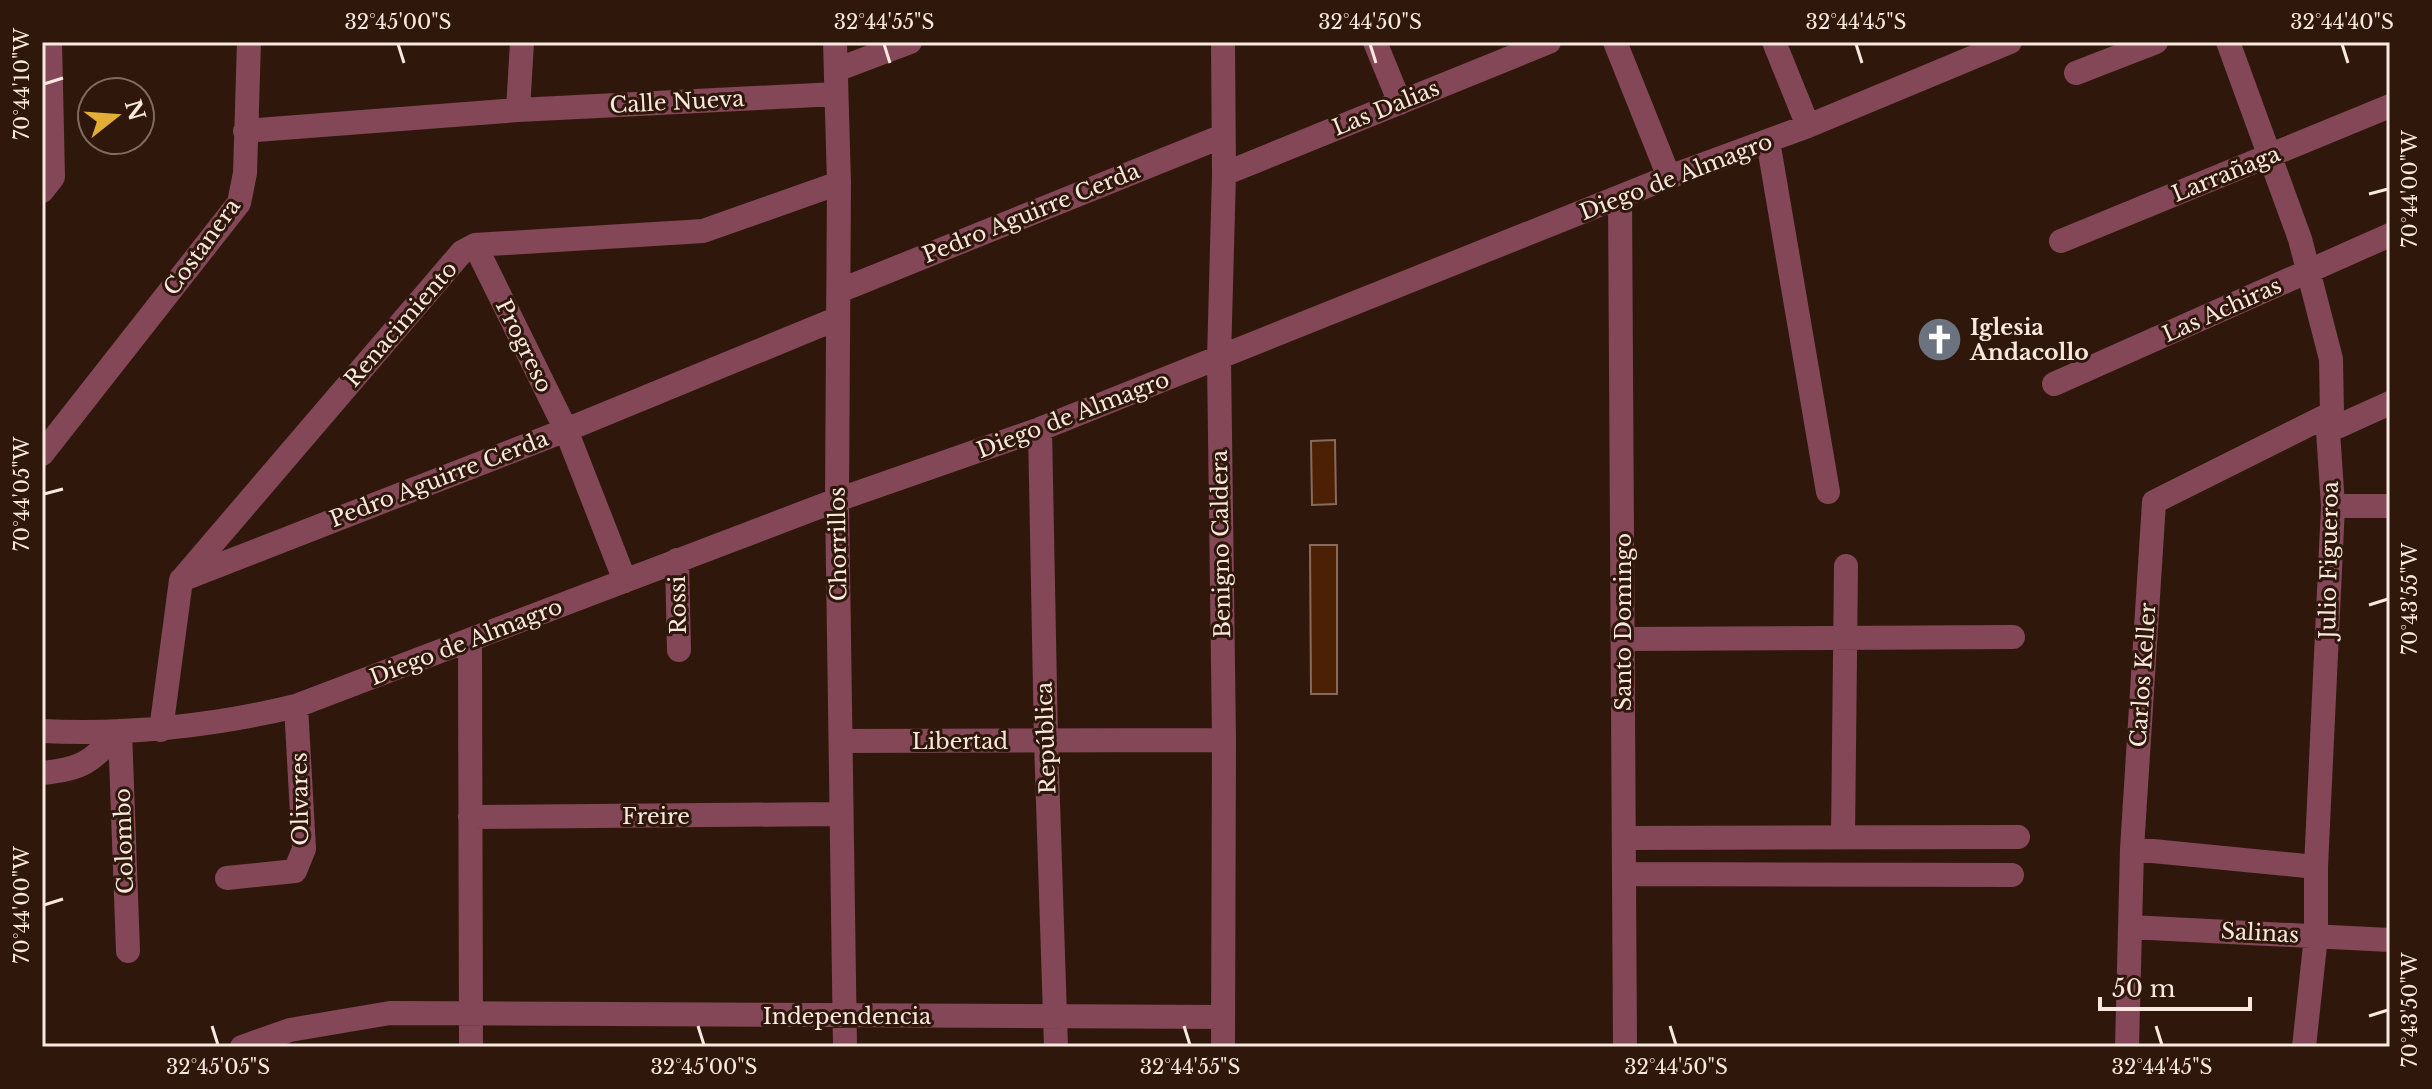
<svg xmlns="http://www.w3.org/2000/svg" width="2432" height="1089" font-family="'Libre Baskerville',serif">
	<rect width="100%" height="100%" fill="#2f180b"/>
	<path fill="#4b2004" stroke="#876a5b" stroke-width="2" d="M1335,440L1336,504L1312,505L1311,441Z
		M1310,545H1337V694H1311Z"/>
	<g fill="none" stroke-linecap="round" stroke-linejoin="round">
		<path stroke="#834758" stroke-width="24" d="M835,42L839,183L837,500L845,1047
			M1375,42L1400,103
			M1615,42L1669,177
			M1774,42L1808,126
			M2228,42L2300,239L2331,359L2332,413L2328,431L2333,506L2316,867V936L2304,1047
			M836,70L910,42
			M2076,73L2156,42
			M518,110L522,42
			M245,131L518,110L836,94
			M1768,141L1828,492
			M1224,174L1549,42
			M42,191L53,177L50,42
			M1620,197L1625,1047
			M2061,241L2390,106
			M475,245L566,430L625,581
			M839,291L1223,136
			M2054,384L2390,235
			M1040,429L1046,741L1056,1047
			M2328,431L2390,403
			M42,454L239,203L245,173L249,42
			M2333,506H2390
			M677,560L679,650
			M183,578L462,252L475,245L703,231L839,183
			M1624,639L2013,637
			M470,641L471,1047
			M161,730L181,580L566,430L836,319
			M42,731C128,735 213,726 296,706L837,500L1040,429L1669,177L1808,126L2010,42
			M120,731L128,951
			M841,741L1224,740
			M42,773C85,769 91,761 120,731
			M470,817L841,814
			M1843,837L1846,566
			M1625,838L2018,837
			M2132,849L2316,867
			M1625,874L2012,875
			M227,878L295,871L304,849L296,706
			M2130,927L2390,940
			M242,1047L290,1030L390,1013L1223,1017
			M1223,1047L1224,740L1219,359L1224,174L1223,42
			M2127,1047L2132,849L2154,502L2332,413"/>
	</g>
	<path fill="none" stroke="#f9e8df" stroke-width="3" d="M398,44L404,63M884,44L890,63M1370,44L1376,63M1856,44L1862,63M2342,44L2348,63M44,84L63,78M2369,194L2388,189M44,494L63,489M2369,605L2388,599M44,905L63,899M2369,1016L2388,1010M212,1026L218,1045M698,1026L704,1045M1184,1026L1190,1045M1670,1026L1676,1045M2156,1026L2162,1045"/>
	<defs>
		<symbol id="church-disc" viewBox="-11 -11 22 22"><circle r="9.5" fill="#6b7280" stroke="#2f180b"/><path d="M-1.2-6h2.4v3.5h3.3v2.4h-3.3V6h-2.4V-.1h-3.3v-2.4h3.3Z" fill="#fff"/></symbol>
	</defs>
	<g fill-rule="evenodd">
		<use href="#church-disc" x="1914" y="314" width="51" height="51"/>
	</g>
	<g text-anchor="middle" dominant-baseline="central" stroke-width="6" stroke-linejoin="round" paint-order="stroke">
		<g font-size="22" fill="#f9e8df" stroke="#2f180b">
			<text transform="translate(677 102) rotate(-3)">Calle Nueva</text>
			<text transform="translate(1386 108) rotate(-22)">Las Dalias</text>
			<text transform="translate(2226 174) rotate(-22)">Larrañaga</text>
			<text transform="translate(1676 177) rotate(-21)">Diego de Almagro</text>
			<text transform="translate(1031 213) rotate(-22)">Pedro Aguirre Cerda</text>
			<text transform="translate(202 247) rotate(-54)">Costanera</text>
			<text transform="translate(2222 310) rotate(-24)">Las Achiras</text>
			<text transform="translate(401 324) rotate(-49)">Renacimiento</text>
			<text transform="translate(524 346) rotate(64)">Progreso</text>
			<text transform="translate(1073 415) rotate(-21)">Diego de Almagro</text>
			<text transform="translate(439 479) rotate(-21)">Pedro Aguirre Cerda</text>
			<text transform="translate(838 544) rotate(-91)">Chorrillos</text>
			<text transform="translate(1221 544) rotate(-91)">Benigno Caldera</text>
			<text transform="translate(2329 560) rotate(-89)">Julio Figueroa</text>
			<text transform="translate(678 605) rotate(-91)">Rossi</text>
			<text transform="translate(1623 622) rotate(-90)">Santo Domingo</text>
			<text transform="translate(466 642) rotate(-21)">Diego de Almagro</text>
			<text transform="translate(2143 675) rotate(-86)">Carlos Keller</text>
			<text transform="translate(1046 738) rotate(-92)">República</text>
			<text x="960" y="741">Libertad</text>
			<text transform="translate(300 799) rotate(-91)">Olivares</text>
			<text x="656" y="816">Freire</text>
			<text transform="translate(124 841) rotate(-92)">Colombo</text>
			<text transform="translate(2260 933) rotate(3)">Salinas</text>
			<text x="847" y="1016">Independencia</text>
		</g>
		<g font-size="22" font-weight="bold" fill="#f9e8df" stroke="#2f180b" text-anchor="start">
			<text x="1970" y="327">Iglesia<tspan x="1970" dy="25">Andacollo</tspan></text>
		</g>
	</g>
	<rect width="2432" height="1089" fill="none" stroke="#2f180b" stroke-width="88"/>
	<g transform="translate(116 116) rotate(73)"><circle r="38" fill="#2f180b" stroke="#806b60" stroke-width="2"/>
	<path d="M0-6L14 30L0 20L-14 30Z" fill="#e3ae35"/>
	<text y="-12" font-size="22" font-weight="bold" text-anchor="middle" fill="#f9e8df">N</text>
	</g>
	<path d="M2100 997v12h150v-12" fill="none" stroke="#f9e8df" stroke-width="4"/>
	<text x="2112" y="997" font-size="24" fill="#f9e8df" stroke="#2f180b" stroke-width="6" paint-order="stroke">50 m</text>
	<rect x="44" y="44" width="2344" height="1001" fill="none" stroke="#f9e8df" stroke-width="3"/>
	<g font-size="20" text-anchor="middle" fill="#f9e8df">
		<text x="398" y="29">32°45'00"S</text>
		<text x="884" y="29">32°44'55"S</text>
		<text x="1370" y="29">32°44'50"S</text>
		<text x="1856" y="29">32°44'45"S</text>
		<text x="2342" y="29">32°44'40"S</text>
		<text transform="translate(22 84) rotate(-90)" y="7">70°44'10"W</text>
		<text transform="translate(2410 189) rotate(-90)" y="7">70°44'00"W</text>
		<text transform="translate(22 494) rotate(-90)" y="7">70°44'05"W</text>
		<text transform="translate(2410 599) rotate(-90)" y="7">70°43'55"W</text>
		<text transform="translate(22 905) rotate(-90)" y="7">70°44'00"W</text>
		<text transform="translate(2410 1010) rotate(-90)" y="7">70°43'50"W</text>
		<text x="218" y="1074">32°45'05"S</text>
		<text x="704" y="1074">32°45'00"S</text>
		<text x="1190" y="1074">32°44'55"S</text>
		<text x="1676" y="1074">32°44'50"S</text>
		<text x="2162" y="1074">32°44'45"S</text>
	</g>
</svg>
